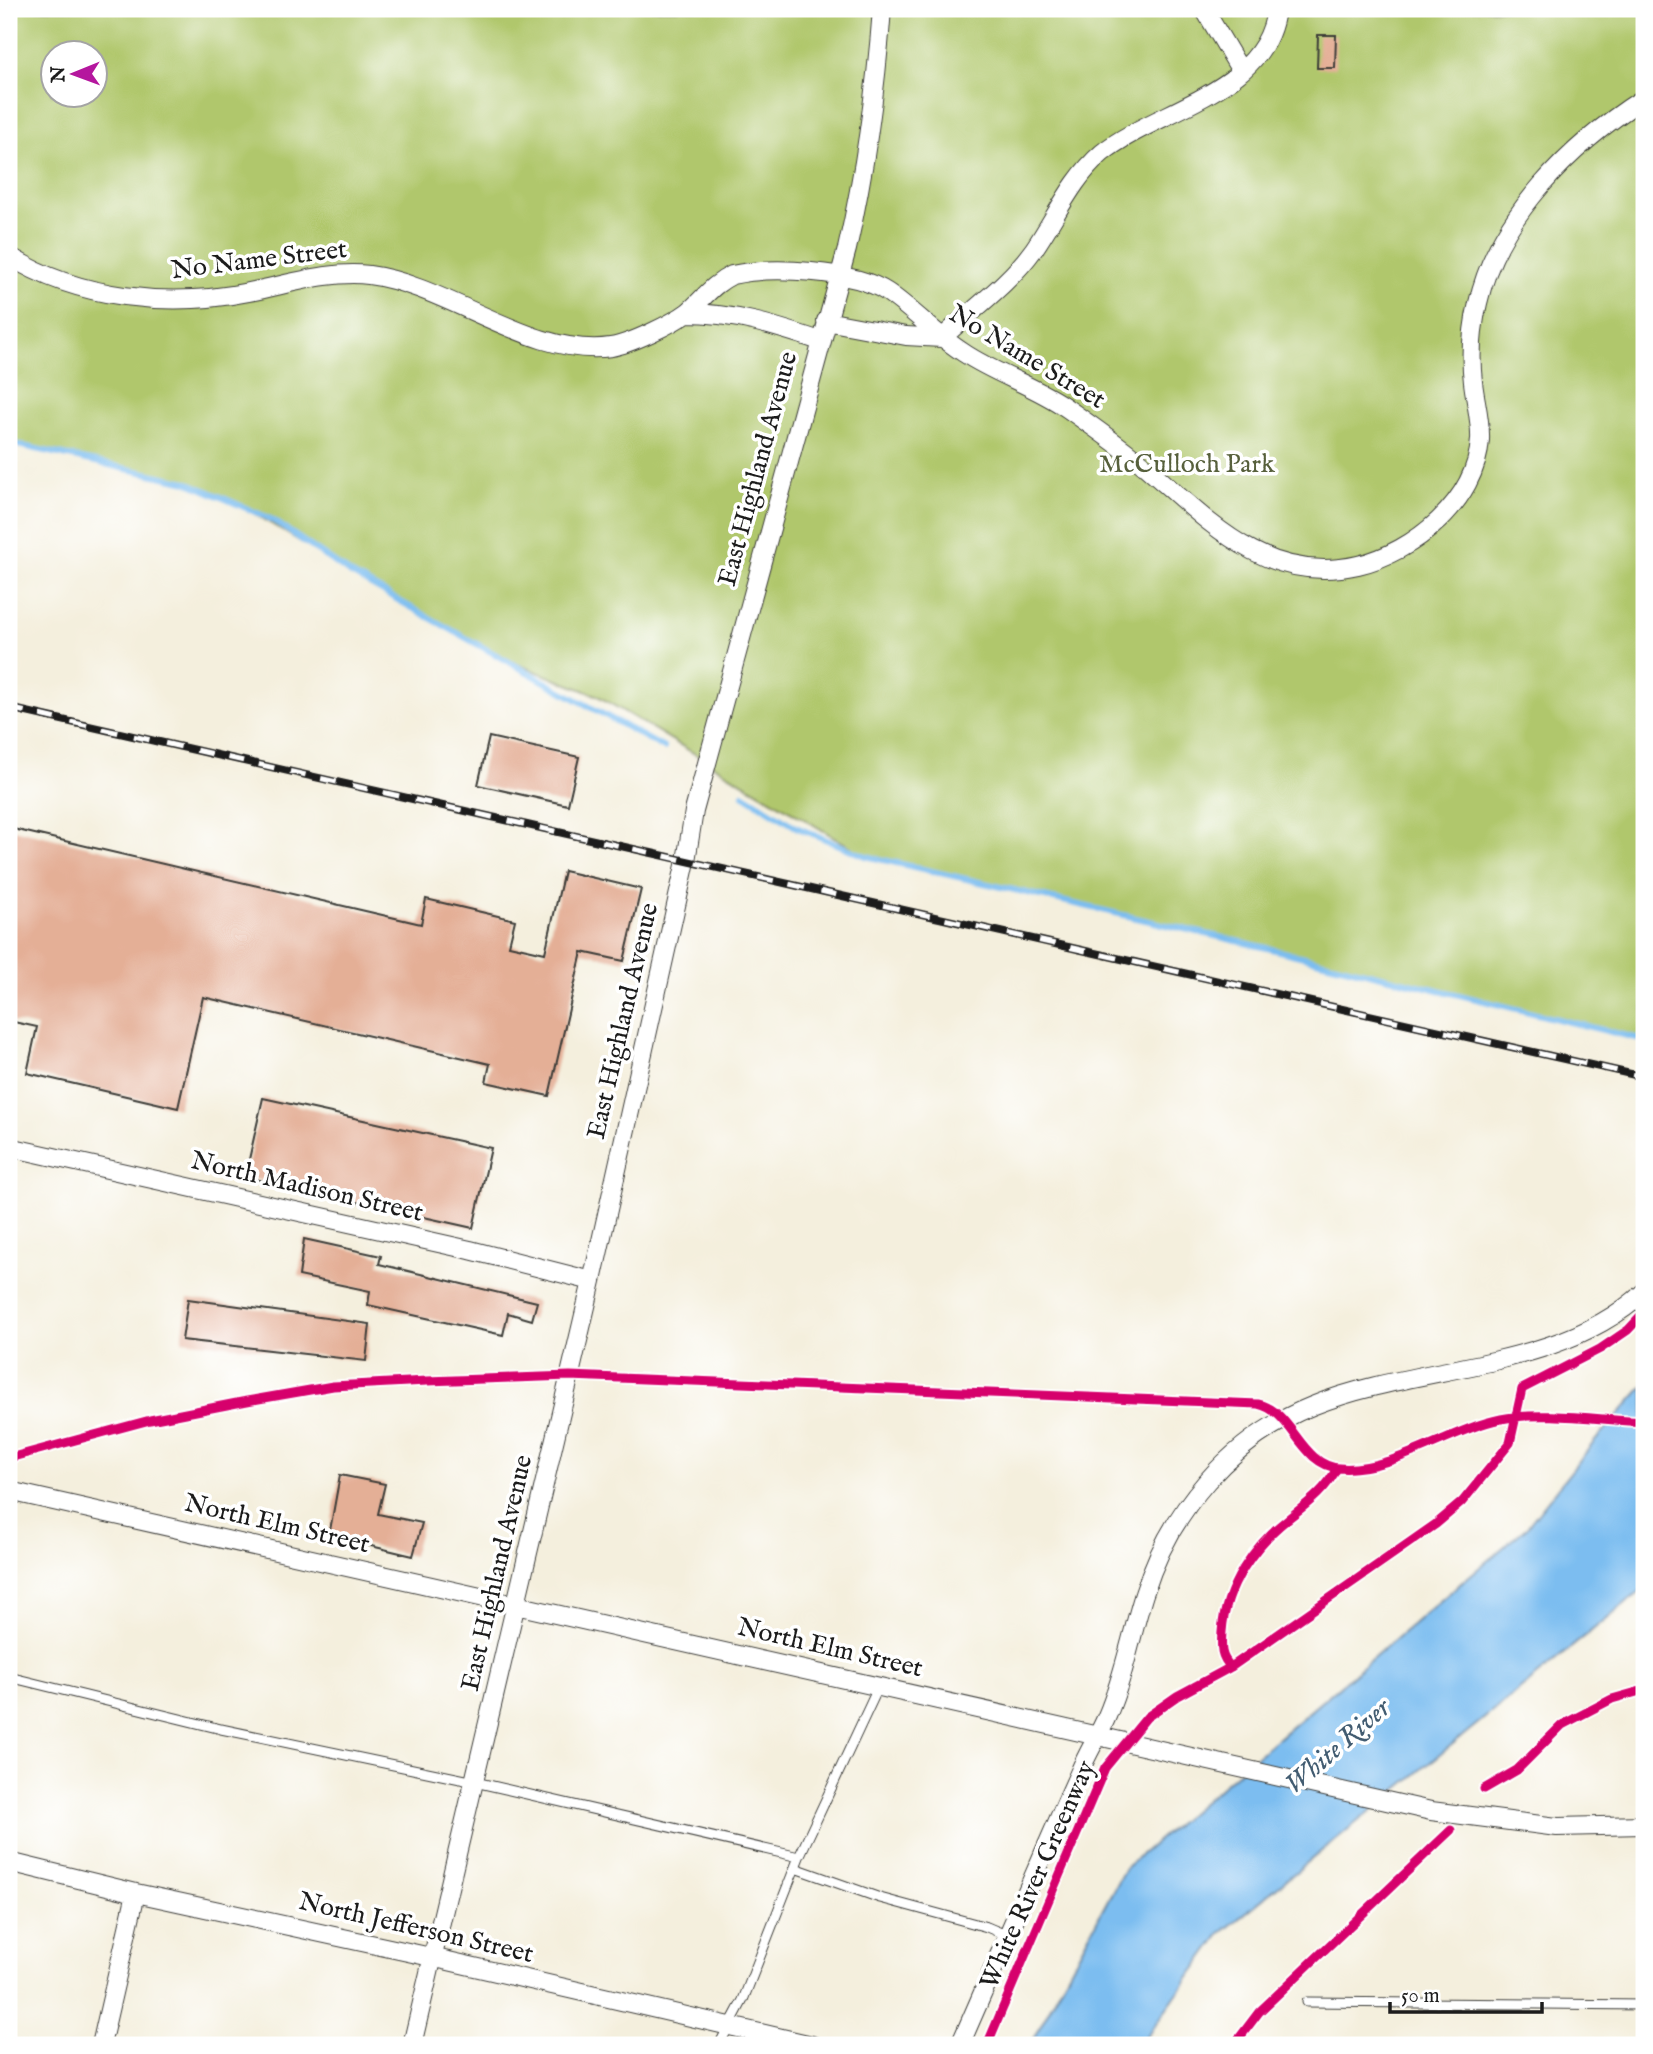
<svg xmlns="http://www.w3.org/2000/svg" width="1653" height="2054" font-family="'IM FELL English',serif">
	<rect width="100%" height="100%" fill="#fff"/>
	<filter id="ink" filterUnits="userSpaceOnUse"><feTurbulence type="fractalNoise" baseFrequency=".0143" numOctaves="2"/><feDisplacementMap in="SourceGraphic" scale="14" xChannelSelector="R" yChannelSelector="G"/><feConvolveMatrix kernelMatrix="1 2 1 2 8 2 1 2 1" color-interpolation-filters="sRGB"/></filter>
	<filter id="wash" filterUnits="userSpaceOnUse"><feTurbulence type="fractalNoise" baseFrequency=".00686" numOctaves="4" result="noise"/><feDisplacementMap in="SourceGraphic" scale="28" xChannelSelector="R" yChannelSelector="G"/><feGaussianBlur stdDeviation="1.57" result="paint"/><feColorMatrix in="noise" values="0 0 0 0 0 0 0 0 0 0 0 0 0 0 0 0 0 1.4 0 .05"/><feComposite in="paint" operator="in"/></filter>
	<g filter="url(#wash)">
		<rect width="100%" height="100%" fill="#f4efdd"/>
		<path fill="#b0c76c" stroke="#667244" stroke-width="2" fill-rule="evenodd" d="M9,9H1644V1040L1221,938L866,856L596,695L517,664L368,583L242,506L187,482L9,443ZM52,52H94V94H52Z"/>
		<path fill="#7bbdf0" stroke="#4c6c86" stroke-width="2" d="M1644,1386V1588L1221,1933L1140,2045H1030L1125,1868L1526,1528L1595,1441Z"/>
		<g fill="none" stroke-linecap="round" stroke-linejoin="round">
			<path stroke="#7bbdf0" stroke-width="6" d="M9,443L187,482L271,519L351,574L664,748
				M743,794L796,827L866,856L1263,947L1644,1040"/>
		</g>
		<g id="blocks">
			<path fill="#e4af96" d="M1318,35H1336L1335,68H1317Z
				M489,737L579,757L568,805L478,785Z
				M9,828L421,924L426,899L515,920L509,945L545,953L564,871L641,889L624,961L582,952L549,1096L486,1082L490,1064L203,997L178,1108L27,1073L37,1027L9,1021Z
				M263,1098L491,1148L473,1228L245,1177Z
				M304,1239L381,1256L379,1264L537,1302L532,1320L508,1313L503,1335L368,1305L370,1291L299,1276Z
				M188,1299L370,1324L366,1361L182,1340Z
				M340,1475L385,1484L378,1514L422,1523L413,1556L329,1536Z"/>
		</g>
	</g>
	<g filter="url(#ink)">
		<use href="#blocks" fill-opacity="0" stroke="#3c3c39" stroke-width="2"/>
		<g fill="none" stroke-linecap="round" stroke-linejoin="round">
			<defs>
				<path id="service" d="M9,1677L221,1729L475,1782L799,1857
					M795,1868L880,1898L987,1927L1008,1936
					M1307,2002L1644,2005
					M719,2045L743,2000L799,1857L879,1686"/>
				<path id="minor" d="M1204,9L1241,71
					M9,256C78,299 170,308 249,292C287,285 330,270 369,275C447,285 534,359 611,347C630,344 672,324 688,312C703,299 713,284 732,275C770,266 854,270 887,292C914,310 935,335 964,353C997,375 1036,386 1068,409C1095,428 1122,447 1147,468C1209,522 1267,586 1358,565C1414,552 1476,501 1480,440C1481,420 1475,401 1473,382C1470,356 1472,328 1478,303C1497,217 1572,144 1644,98
					M687,313C734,313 775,326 820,341
					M826,321L906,336L942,338C972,310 1010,283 1034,249C1056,217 1072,179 1102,153C1158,108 1267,92 1276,9
					M9,1147L470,1250L592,1281
					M9,1491L1431,1811L1557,1827L1644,1825
					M9,1862L136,1893L431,1957L812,2045
					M101,2045L136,1893
					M412,2045L592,1281L686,861L694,811L847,249C865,170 876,90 882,9
					M960,2045C1000,1954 1039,1862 1080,1771C1088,1752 1099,1735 1107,1716C1124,1677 1131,1635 1144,1594C1170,1511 1230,1439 1312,1406C1418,1363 1558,1372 1644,1292"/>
			</defs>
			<use href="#service" stroke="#3c3c39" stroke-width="11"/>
			<use href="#minor" stroke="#3c3c39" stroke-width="20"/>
			<use href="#service" stroke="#fff" stroke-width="9"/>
			<use href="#minor" stroke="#fff" stroke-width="18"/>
			<defs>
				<path id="rail" d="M9,708L1644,1077"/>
			</defs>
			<use href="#rail" stroke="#1c1c1c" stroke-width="8"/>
			<use href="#rail" stroke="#fff" stroke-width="5" stroke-dasharray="16" stroke-linecap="butt"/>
			<defs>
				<path id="cycleway" d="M9,1458L150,1420L247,1401L333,1386L427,1381L570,1376L1258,1404C1293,1411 1300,1465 1339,1468C1390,1473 1450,1429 1501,1419C1543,1411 1600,1420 1644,1422
					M1231,1667C1220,1656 1221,1647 1222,1632C1225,1587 1254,1545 1289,1518C1308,1503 1326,1490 1337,1468
					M1484,1789L1517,1770L1562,1725L1612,1699L1644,1690
					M987,2045L1105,1768L1147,1717L1177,1696L1231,1667L1436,1524L1462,1502L1510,1443L1522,1389L1600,1349L1628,1330L1644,1313
					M1234,2045L1259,2012L1451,1830"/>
			</defs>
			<use href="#cycleway" stroke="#fff" stroke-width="13"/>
			<use href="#cycleway" stroke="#d6006c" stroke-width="9"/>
		</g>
	</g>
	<g text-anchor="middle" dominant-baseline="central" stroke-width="7" stroke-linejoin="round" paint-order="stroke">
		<g font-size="26" fill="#1c1c1c" stroke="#fff">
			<text transform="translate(259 260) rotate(-7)">No Name Street</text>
			<text transform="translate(1027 357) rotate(31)">No Name Street</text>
			<text transform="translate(758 469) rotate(-75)">East Highland Avenue</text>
			<text transform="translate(623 1021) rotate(-77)">East Highland Avenue</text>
			<text transform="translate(307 1187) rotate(13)">North Madison Street</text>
			<text transform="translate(277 1524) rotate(13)">North Elm Street</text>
			<text transform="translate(497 1573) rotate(-77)">East Highland Avenue</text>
			<text transform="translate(830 1648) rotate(13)">North Elm Street</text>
			<text transform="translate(1038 1875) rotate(-66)">White River Greenway</text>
			<text transform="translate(416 1928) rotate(13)">North Jefferson Street</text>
		</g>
		<g font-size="26" fill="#57603c" stroke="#fff">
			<text x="1187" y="464">McCulloch Park</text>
		</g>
		<g font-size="28" font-style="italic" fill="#425c71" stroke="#fff">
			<text transform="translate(1338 1747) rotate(-41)">White River</text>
		</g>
	</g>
	<rect width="1653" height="2054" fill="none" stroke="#fff" stroke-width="35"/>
	<g transform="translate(74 74) rotate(269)"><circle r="33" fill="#ffffff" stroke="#a4a4a4" stroke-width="2"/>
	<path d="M0-5L12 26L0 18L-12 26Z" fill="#b5179e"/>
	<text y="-10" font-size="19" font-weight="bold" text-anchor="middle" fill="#1c1c1c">N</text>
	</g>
	<path d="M1390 2002v10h152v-10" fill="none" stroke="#1c1c1c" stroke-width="3.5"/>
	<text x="1401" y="2002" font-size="21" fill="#1c1c1c" stroke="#ffffff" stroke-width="5" paint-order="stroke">50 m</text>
</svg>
